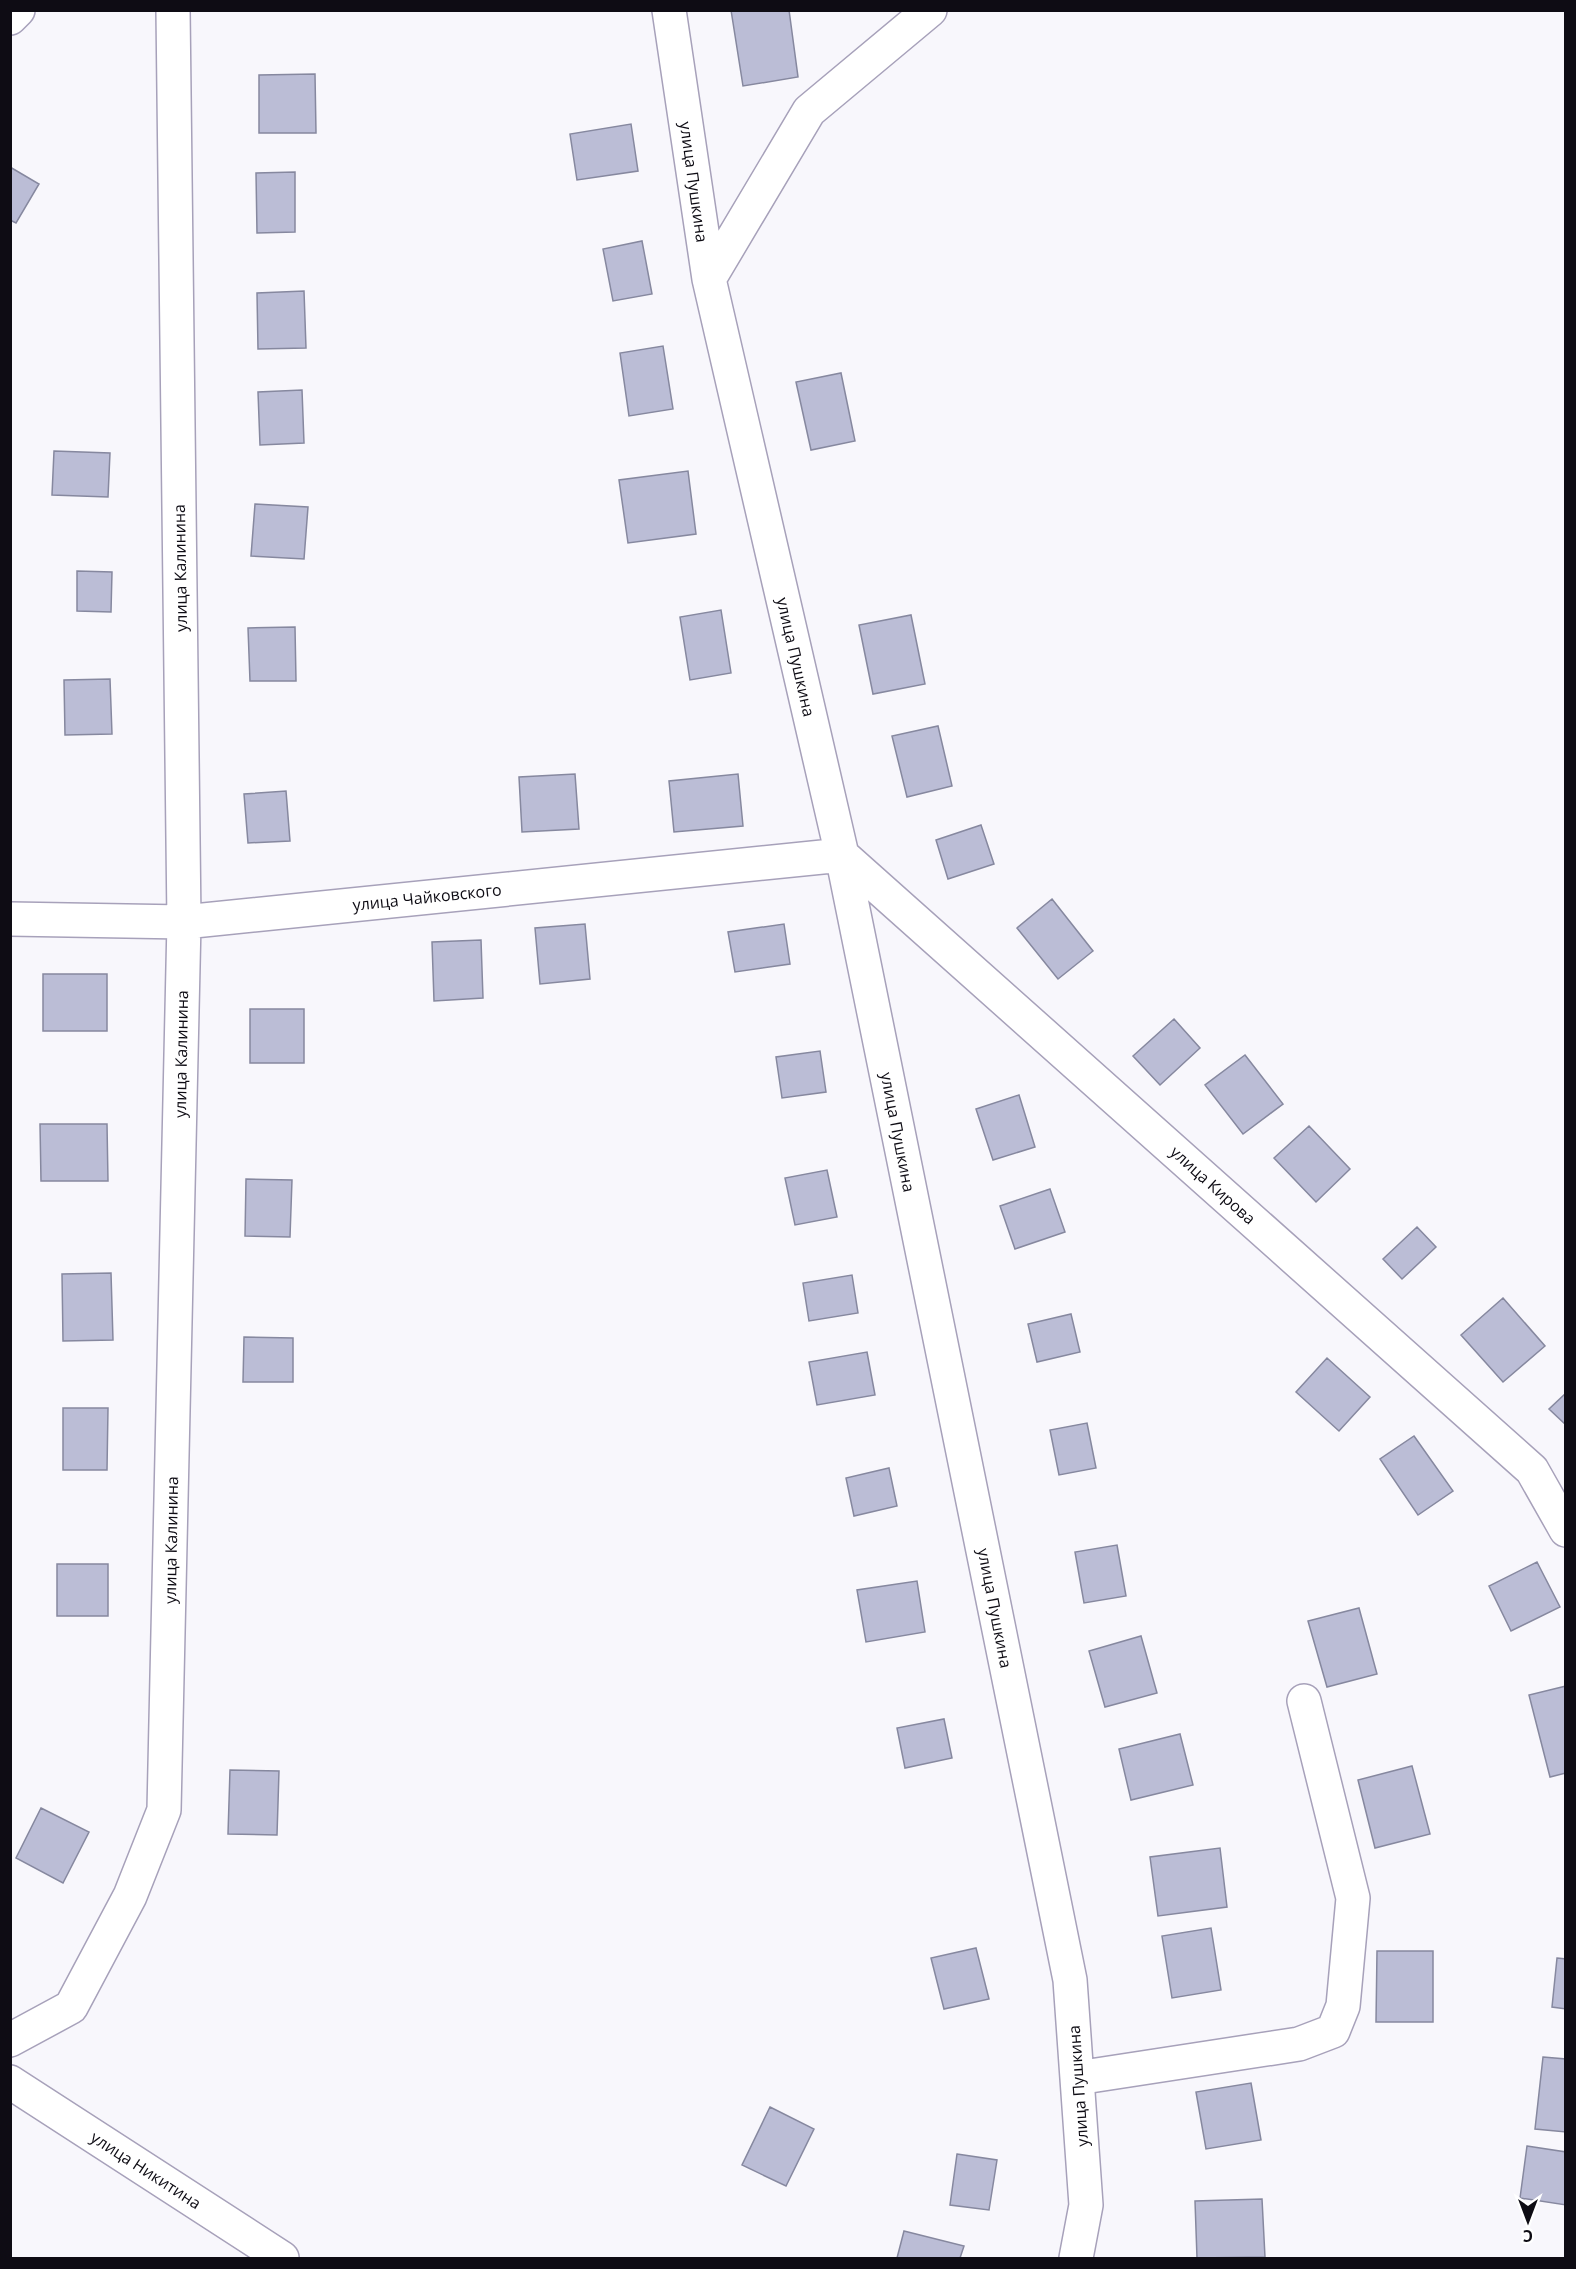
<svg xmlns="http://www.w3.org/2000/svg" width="1576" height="2269" font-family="'Open Sans',sans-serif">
	<rect width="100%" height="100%" fill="#f8f7fc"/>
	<path fill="#bbbdd6" stroke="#86889f" stroke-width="1.5" d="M731,10H789L798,77L743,86Z
		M315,74L316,133H259V75Z
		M631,124L638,171L577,180L570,134Z
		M10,167L39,184L16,223L10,220Z
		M295,172V232L257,233L256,173Z
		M642,241L652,294L613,301L603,249Z
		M304,291L306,348L258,349L257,293Z
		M663,346L673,409L629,416L620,353Z
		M841,373L855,441L811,450L796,382Z
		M302,390L304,443L260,445L258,392Z
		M54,451L110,453L108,497L52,495Z
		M688,471L696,534L628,543L619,480Z
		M255,504L308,507L304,559L251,556Z
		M77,571L112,572L111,612L77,611Z
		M721,610L731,673L690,680L680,617Z
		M911,615L925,684L873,694L859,625Z
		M295,627L296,681H250L248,628Z
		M110,679L112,734L65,735L64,680Z
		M938,726L952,786L907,797L892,736Z
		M575,774L579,829L522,832L519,777Z
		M738,774L743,826L674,832L669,781Z
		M286,791L290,841L248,843L244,794Z
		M981,825L994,864L948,879L936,840Z
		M1052,899L1093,951L1058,979L1017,928Z
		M585,924L590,979L540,984L535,928Z
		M784,924L790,964L735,972L728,932Z
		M481,940L483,998L434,1001L432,942Z
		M43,974H107V1031H43Z
		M250,1009H304V1063H250Z
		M1174,1019L1200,1048L1160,1085L1133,1056Z
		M820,1051L826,1092L782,1098L776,1057Z
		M1245,1055L1283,1104L1243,1134L1205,1085Z
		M1019,1095L1035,1147L993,1160L976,1109Z
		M40,1124H107L108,1181H41Z
		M1309,1126L1350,1169L1316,1202L1274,1158Z
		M827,1170L837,1217L795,1225L785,1178Z
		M246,1179L292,1180L290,1237L245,1236Z
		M1050,1189L1065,1232L1015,1249L1000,1206Z
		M1417,1227L1436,1247L1402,1279L1383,1259Z
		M111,1273L113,1340L63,1341L62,1274Z
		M852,1275L858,1313L809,1321L803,1283Z
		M1503,1298L1545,1346L1503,1382L1461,1335Z
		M1071,1314L1080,1352L1037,1362L1028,1324Z
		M244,1337L293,1338V1382H243Z
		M867,1352L875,1395L817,1405L809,1362Z
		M1327,1358L1370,1397L1339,1431L1296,1392Z
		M1566,1393V1425L1549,1409Z
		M63,1408H108L107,1470H63Z
		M1087,1423L1096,1468L1059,1475L1050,1430Z
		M1414,1436L1453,1491L1418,1515L1380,1459Z
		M889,1468L897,1506L854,1516L846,1478Z
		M1117,1545L1126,1596L1084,1603L1075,1552Z
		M1537,1562L1560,1607L1511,1631L1489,1586Z
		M57,1564H108V1616H57Z
		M917,1581L925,1632L866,1642L857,1590Z
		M1359,1608L1377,1674L1327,1687L1308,1621Z
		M1141,1636L1157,1693L1105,1707L1089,1651Z
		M1566,1686V1773L1550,1777L1529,1695Z
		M944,1719L952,1758L905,1768L897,1728Z
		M1180,1734L1193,1785L1131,1800L1119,1749Z
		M1412,1766L1430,1834L1375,1848L1358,1780Z
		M230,1770L279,1771L277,1835L228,1834Z
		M41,1808L89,1832L63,1883L16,1858Z
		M1220,1848L1227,1907L1158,1916L1150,1857Z
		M1211,1928L1221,1990L1172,1998L1162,1936Z
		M976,1948L989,1999L944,2009L931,1958Z
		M1377,1951H1433V2022H1376Z
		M1557,1958L1566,1959V2009L1552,2007Z
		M1543,2057L1566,2059V2132L1535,2129Z
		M1251,2083L1261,2140L1206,2149L1196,2092Z
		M770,2107L814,2129L786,2186L742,2165Z
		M1527,2146L1566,2152V2205L1520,2198Z
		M957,2154L997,2160L989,2210L950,2205Z
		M1262,2199L1265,2257L1197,2258L1195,2201Z
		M904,2231L964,2246L960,2258H897Z"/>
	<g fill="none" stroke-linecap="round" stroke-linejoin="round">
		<defs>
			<path id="minor" d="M669,10L709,279L842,855L1070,1980L1086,2205L1076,2258
				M10,18L18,10
				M709,279L809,111L930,10
				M10,919L184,922L842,855L1532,1470L1566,1530
				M10,2040L71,2007L130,1896L164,1810L184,922L173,10
				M1077,2078L1299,2044L1333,2031L1343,2006L1353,1898L1304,1701
				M10,2082L282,2258"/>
		</defs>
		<use href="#minor" stroke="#a7a1ba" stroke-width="36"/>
		<use href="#minor" stroke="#fff" stroke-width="33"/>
	</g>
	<g text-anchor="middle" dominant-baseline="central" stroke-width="4.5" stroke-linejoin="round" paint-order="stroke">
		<g font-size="16" fill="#0e0c14" stroke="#fff">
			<text transform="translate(694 182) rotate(82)">улица Пушкина</text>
			<text transform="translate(180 568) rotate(-91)">улица Калинина</text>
			<text transform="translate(796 657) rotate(77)">улица Пушкина</text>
			<text transform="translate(427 897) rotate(-6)">улица Чайковского</text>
			<text transform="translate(181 1054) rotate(-89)">улица Калинина</text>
			<text transform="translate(898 1132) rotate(79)">улица Пушкина</text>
			<text transform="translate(1213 1185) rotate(42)">улица Кирова</text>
			<text transform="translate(171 1540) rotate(-89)">улица Калинина</text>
			<text transform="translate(995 1608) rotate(79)">улица Пушкина</text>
			<text transform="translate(1078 2086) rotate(-94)">улица Пушкина</text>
			<text transform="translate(146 2170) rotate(33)">улица Никитина</text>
		</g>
	</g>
	<rect width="1576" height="2269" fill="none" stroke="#0e0c14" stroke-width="24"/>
	<g transform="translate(1528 2221) rotate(180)" stroke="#ffffff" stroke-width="4.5" paint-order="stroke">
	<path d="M0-4.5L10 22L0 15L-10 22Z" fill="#0e0c14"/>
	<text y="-9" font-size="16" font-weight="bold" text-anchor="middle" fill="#0e0c14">С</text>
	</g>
</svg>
